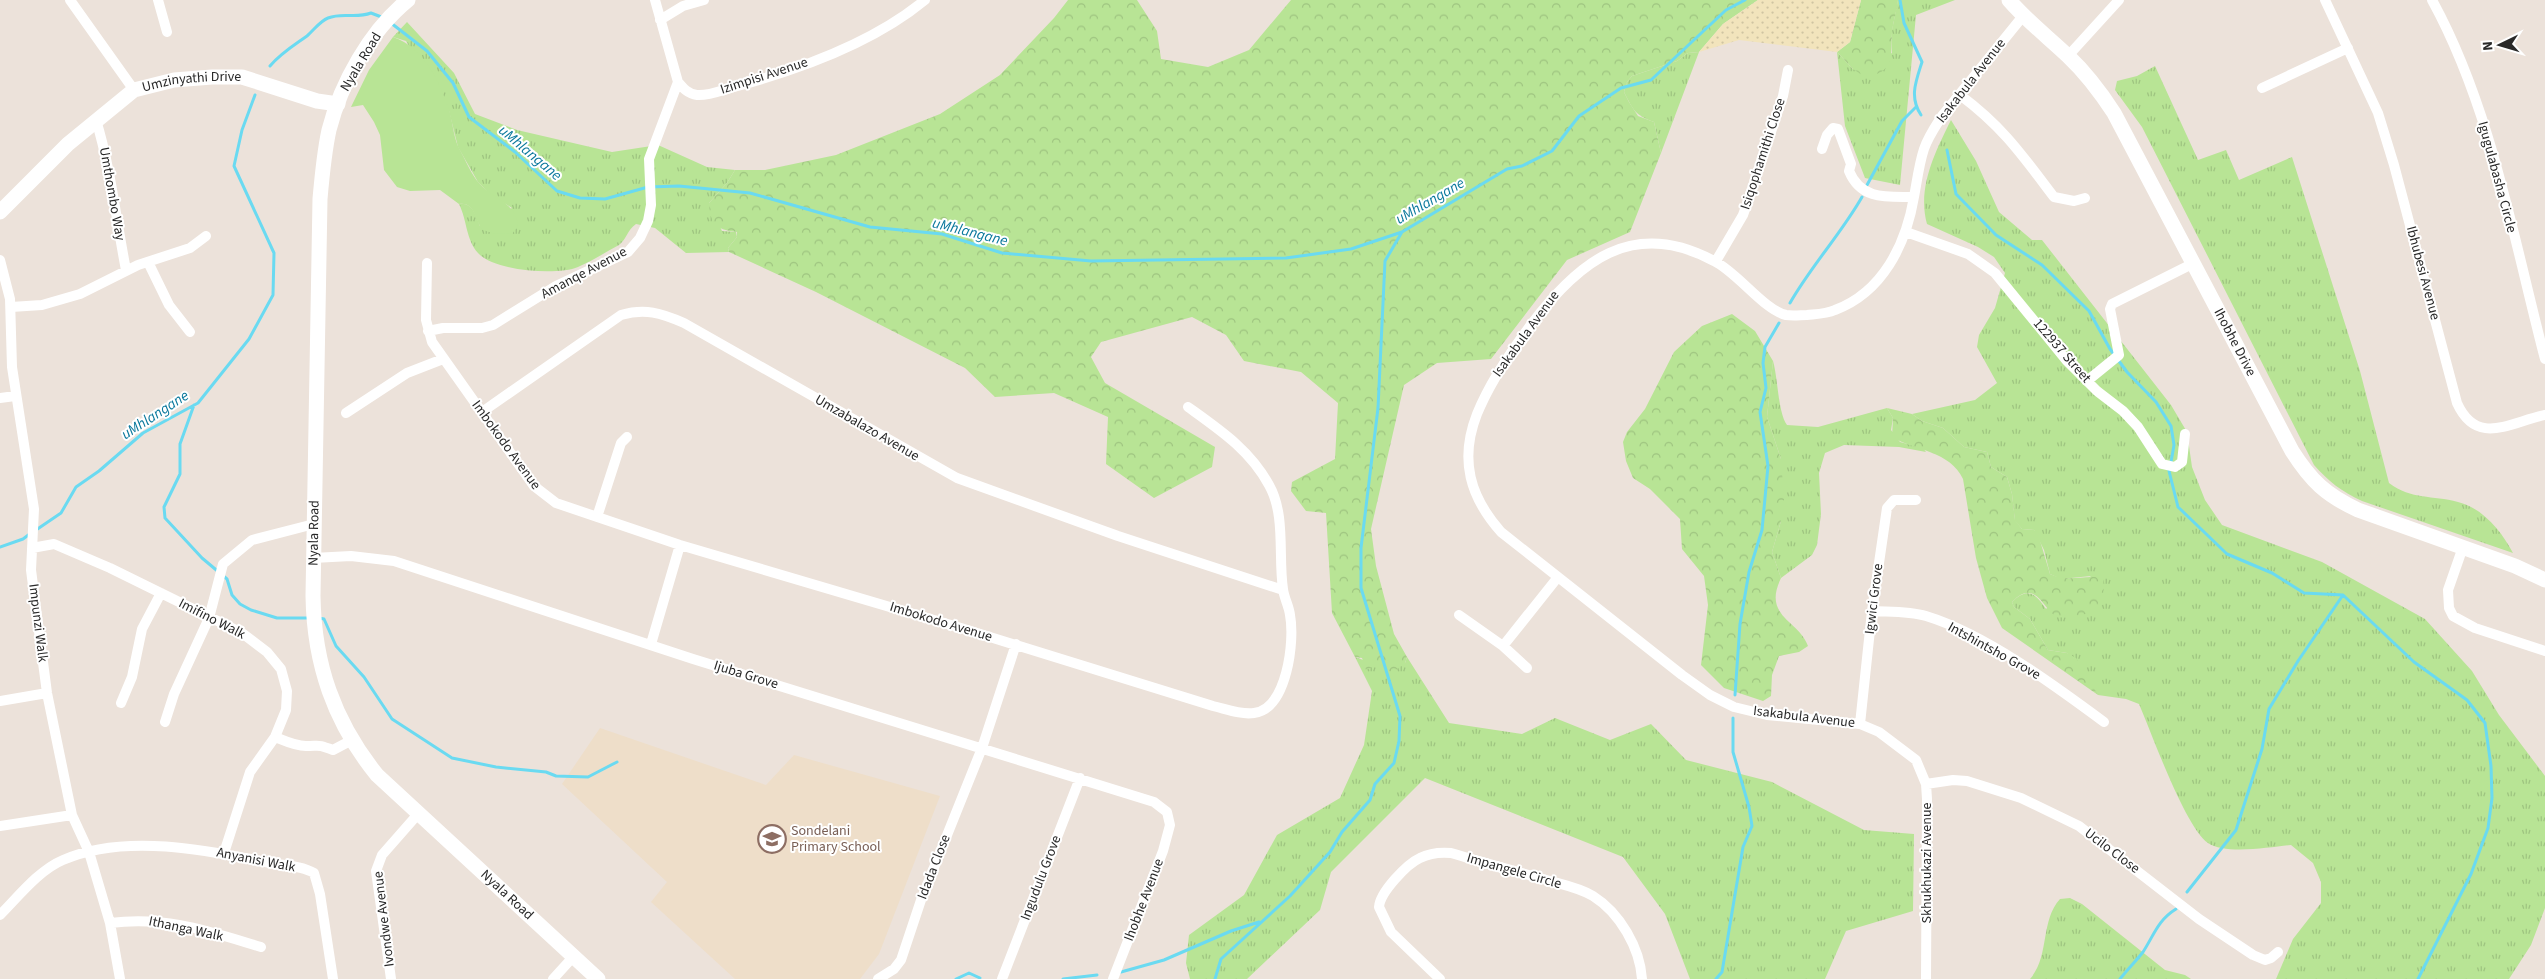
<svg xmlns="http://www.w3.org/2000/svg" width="2545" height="979" font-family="'Source Sans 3',sans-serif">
	<defs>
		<pattern id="grass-tufts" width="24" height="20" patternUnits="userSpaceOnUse" patternTransform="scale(1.25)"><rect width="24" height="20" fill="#b8e495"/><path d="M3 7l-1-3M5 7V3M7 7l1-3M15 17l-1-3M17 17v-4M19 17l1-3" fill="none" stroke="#9ec480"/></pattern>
		<pattern id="forest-crowns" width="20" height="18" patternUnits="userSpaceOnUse" patternTransform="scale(1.25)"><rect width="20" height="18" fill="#b8e495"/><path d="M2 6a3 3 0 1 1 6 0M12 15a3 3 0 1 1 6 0" fill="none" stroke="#9ec480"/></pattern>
		<pattern id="sand-dots" width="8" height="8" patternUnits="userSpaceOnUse" patternTransform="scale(1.25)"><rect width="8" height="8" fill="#f2e4bc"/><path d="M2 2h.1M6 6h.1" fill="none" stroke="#d0c4a2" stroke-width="1.8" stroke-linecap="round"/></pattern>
	</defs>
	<rect width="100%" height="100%" fill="#ece2da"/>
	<path fill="#eedec9" d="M600,728L766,785L794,755L940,796L879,954L860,979H735L651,902L667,882L562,784Z"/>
	<path fill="url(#grass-tufts)" d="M1898,0H1955L1916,15L1900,185L1865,178L1845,126L1837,52L1853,69L1892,53V30Z
		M407,22L454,73L475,114L517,130L612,152L658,145L707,167L735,170L727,183L709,203L722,231L736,232L737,237L728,248L729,252L686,253L655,228L636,224C627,230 627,239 619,245C606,252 592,261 578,267C557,276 494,271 478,253C466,240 467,220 459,204C473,202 476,216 480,226L512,208L491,195L478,182L458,147L449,111L406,41L393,37Z
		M1699,52L1661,153L1654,122C1635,115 1633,110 1624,92L1627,82L1632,76L1677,61L1688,53Z
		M2155,66L2198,160L2226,150L2239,180L2292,157L2360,371L2389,483C2412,500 2432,495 2458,502C2483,508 2502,532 2513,553L2362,501C2342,492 2328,481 2314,465L2142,127L2115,90L2117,81L2137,76Z
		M1951,120L1976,161L1999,212L2032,240H2042L2171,405L2187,432L2192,467L2205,500L2222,525L2322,562L2425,619L2472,671L2499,715L2545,776V908L2531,945L2509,979H2276L2293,939L2321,903V882L2313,863L2291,845C2272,847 2225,855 2208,843C2185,827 2152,734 2139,704L2126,699L2098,695L2067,653L2048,650L2030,619L2014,607L2012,602C2028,586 2036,594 2046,609L2091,576L2061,579L2050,574L2044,550L2034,530L2022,529L2015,521L2012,494L2007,477L1991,467L1987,452L1964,447L1943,428L1922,421L1912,414L1975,400L1997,383L1977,347L1979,335L1995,308L2005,273L1994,257L1978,247L1927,224C1917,188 1935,152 1951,120Z
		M1773,361C1778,378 1778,413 1787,425L1818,427L1887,408L1893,418L1891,430L1900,442L1923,448L1926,452L1899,447L1844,445L1825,453L1819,473L1821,514L1817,545L1812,555L1781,578L1772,552L1781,521V459L1767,417Z
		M1355,657L1377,665L1405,663L1407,657L1449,723L1522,734L1555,718L1610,740L1651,724L1686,760L1772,782L1864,830L1914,834L1913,911L1846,931L1825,979H1690L1665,914L1623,857L1425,778L1331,872L1320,910L1247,979H1190L1186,963L1189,935L1244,895L1277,835L1340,798L1364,745L1372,691Z
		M2070,898L2082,904L2165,970L2185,975L2191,979H2030C2050,956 2040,921 2060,899Z"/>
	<path fill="url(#forest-crowns)" d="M1068,0H1137L1157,31L1161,59L1208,67L1249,50L1291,0H1758L1723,24L1699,52L1688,53L1677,61L1632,76L1627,82L1624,92L1629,102L1638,116L1654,122L1661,153L1630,232L1567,260L1491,359L1437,363L1404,385L1371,529L1376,566L1394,634L1407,657L1405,663L1393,672L1383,670L1377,665L1366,670L1362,658L1355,657L1332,613L1326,513L1306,511L1291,491L1292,482L1335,459L1338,403L1301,372L1244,361L1226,335L1192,317L1101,342L1091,357L1105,383L1215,447L1212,467L1154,498L1106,464L1108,417L1054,393L995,397L965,368L816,292L729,252L728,248L737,237V232C716,230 710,223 709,203L727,183L735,170H765L836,155L940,114L1000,75L1054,18Z
		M1861,0H1898C1897,11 1893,21 1892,32C1891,55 1895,73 1865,77L1853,69L1837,52L1850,42Z
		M1732,314L1755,331L1773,361L1767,417L1781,459L1784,500L1781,521L1772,552L1781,578C1762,617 1799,620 1808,646L1799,652L1779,656L1772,675L1771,696L1763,701L1724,688L1701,665L1708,605L1704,576L1682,549L1680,519L1650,489L1633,478L1626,461L1623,442L1627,432L1645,409L1674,352L1702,326Z
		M1887,408L1912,414L1922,421L1943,428L1964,447L1987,452L1991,467L2007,477L2012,494L2015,520L2022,529L2034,530L2038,534L2050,574C2068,583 2084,574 2103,578C2106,603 2099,614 2073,616C2068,617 2062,618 2058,617C2046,612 2041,593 2028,593C2022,592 2016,598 2012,602L2014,607L2030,619L2048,650L2067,653L2076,658L2098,695L2002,628L1987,598L1976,558L1963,479C1950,451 1916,451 1892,437L1893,418Z"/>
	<path fill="url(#sand-dots)" d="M1758,0H1861L1850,42L1837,52L1739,40L1699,52L1723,24Z"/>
	<path fill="#b8e495" d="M393,37C424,47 441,84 450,113C453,125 454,140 460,150C466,161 471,174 479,183C493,199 517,203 518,226L512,234L492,233L483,230C474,221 476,202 459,204L440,190L410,191L397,187L384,170L380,135L374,122L363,105L351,107L369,70Z"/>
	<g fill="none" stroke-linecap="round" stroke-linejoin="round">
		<path stroke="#6adaf1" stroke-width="3" d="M1900,0L1904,23L1922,62C1916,81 1909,97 1921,115
			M391,23L427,51L453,83L469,117L515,152L557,191L580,198L605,199L648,187L679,186L750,193L870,227L942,234L1002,253L1091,261L1286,258L1351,249L1402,232L1507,169L1522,166L1552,151L1579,116L1621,88L1651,80L1726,10L1745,0
			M270,66C281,53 293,46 307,36C314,30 320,21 328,18C343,12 355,19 371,13L384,18
			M1947,150L1956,194L1996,235L2042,265L2089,311L2110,349L2127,372L2156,402L2171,426L2174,445L2171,462
			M1867,185L1902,121L1916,107
			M1790,303C1811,266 1841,234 1862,197
			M194,405L180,444V474L164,507L165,518L202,558L227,579L232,595L240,604L251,610L277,618H310
			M2169,471L2178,507L2227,554L2272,573L2304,593L2343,595L2414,662L2467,700L2485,723L2491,766L2492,798L2488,828L2471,874L2418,979
			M36,530L61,513L76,487L99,471L143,433L198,403L249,339L273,295L274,253L234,166L242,130L255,95
			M0,547L23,539L31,533
			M319,618L324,619L336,646L364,677L392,719L452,758L496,767L546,772L556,776L588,777L617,762
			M1735,695L1740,624L1749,572L1762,530L1768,466L1760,412L1766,388L1763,363L1765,347L1779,323
			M2187,892L2236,830L2262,749L2269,709L2298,661L2343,595
			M1121,972L1164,960L1231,931L1259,922
			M956,979L969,973L980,978
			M1063,979L1097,975
			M1215,979L1221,959L1290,896L1330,852L1342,832L1370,800L1375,784L1394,763L1399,741L1400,716L1361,588V548L1378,408L1385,261L1402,232
			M1716,979L1722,972L1743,847L1752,826L1749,807L1733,752V718
			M2120,979C2127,970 2136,961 2143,952C2154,935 2158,920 2176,909"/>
		<path stroke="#fff" stroke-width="10" d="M70,0L134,90
			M158,0L167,32
			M655,0L678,82C683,88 688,94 697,95C707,96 720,91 730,88C795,71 873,43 925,0
			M2325,0L2378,113L2394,165L2457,403C2477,447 2510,422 2545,415
			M2432,0C2491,107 2514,241 2545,359
			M660,20L683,6L704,0
			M2068,56L2119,0
			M2262,88L2348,48
			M1960,95C2003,127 2022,155 2054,197L2074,201L2085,198
			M96,120C111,169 116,219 126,270
			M1822,149L1827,135L1833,128L1838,129L1851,164L1849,171C1861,200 1886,197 1914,197
			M1906,232L1968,254L1995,273L2067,361L2097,391L2123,411L2138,427L2162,464L2175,467L2182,462L2185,434
			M0,260L10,299L12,367L34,509L31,570L47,693L72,815L89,852L110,923L120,979
			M1716,261L1743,215L1750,195L1783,96L1788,70
			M148,262L169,305L190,332
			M427,263L426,320L432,342L534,486L556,503L680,545L961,628L1213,706C1226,709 1241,715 1254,713C1287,709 1295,641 1290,615C1289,606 1284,598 1283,589C1278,556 1286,515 1269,485C1250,450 1220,430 1188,407
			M11,307L42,305L80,294L138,265L190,248L206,236
			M428,331L443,328H482L493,325L556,286L628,252L640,238L648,221L651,205L649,159L678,82
			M2087,381L2119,355L2110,309L2112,304L2194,263
			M0,398L15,396
			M482,412L621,315C645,308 661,313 684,323L957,478L1118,536L1283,590
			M346,413L407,373L443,359
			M597,517L621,443L627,437
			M2463,547L2448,590L2449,608L2453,616L2475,628L2545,651
			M32,548L54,544L110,568L242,633L267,652L281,669L287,691L286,710L275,737L250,772L224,853
			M313,558L351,556L394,561L693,659L1154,802L1167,812L1170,825L1163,851L1113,979
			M1872,611C1890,612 1909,611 1926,616C1985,634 2054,685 2104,722
			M1459,615L1503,646L1527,668
			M651,644L680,545
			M1503,646L1558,577
			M0,701L47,693
			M121,703L132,677L142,629L161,593
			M165,722L174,694L209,618L223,564L252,540L314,524
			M1860,724L1872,611L1887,508L1894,500H1916
			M275,737C285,741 295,746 306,746C321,746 317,744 333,750L352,740
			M1926,784L1953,780L1967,781L2021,798L2079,826L2199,919L2253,955L2265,960L2271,958L2278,952
			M0,826L72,815
			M0,915C18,897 39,870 63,860C124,833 207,850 270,863C283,865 303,866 314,873L320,894L333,979
			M110,923C167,916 208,931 261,947
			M391,979L376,871L382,855L418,814
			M553,979L573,957
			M878,979L894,969L901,960L921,900L982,748L1016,644
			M1002,979L1080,778
			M1440,979L1391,932L1379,907C1380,892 1407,864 1420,858C1430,853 1440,852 1451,853C1481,862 1512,870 1543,879C1559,884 1578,887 1593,896C1620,913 1640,948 1642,979
			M1926,979L1927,799L1926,784L1916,760L1879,732L1860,724L1767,715L1734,707L1710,695L1682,675L1501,532C1470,497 1459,460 1477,414C1490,382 1509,354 1530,326C1578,262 1632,217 1714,261C1737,272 1764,310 1786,315C1793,316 1801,315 1807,315C1817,314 1826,314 1835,310C1883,292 1906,244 1914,197C1917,181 1919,164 1924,149C1928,137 1935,127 1942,116L2023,16"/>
		<g stroke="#fff" stroke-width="15">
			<path id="s1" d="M408,0C370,31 341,83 329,130C324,153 322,176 320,199L313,596C314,664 334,722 377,775L598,979"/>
			<path id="s2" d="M2009,0C2027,21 2048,37 2068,56C2086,73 2101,93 2114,113L2292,451C2311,481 2326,495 2358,510L2515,566L2545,580"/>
			<path id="s3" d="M0,212L68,144L134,90L174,80L212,77H242L317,101L338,104"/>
		</g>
	</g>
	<defs>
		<symbol id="school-ring" viewBox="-11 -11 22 22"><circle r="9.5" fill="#fff" stroke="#8d6e63" stroke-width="1.5"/><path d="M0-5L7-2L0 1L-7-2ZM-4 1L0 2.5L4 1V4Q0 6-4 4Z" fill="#8d6e63"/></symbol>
	</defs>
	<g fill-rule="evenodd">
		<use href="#school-ring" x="756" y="823" width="32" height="32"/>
	</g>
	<g text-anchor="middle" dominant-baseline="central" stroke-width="4" stroke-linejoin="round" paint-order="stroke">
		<g font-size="14" fill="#292929" stroke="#fff">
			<text transform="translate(361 62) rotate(-59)">Nyala Road</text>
			<text transform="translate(764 76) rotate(-18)">Izimpisi Avenue</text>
			<text transform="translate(1971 81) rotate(-52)">Isakabula Avenue</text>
			<text stroke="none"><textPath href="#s3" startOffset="240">Umzinyathi Drive</textPath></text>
			<text transform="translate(1763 154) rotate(-72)">Isiqophamithi Close</text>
			<text transform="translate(2497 177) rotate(75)">Igugulabasha Circle</text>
			<text transform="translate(112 194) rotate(80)">Umthombo Way</text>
			<text transform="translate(584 273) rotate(-28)">Amanqe Avenue</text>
			<text transform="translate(2423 273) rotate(75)">Ibhubesi Avenue</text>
			<text transform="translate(1526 334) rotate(-54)">Isakabula Avenue</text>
			<text stroke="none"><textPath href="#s2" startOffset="414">Ihobhe Drive</textPath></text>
			<text transform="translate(2062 351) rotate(49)">122937 Street</text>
			<text transform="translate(867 428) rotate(30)">Umzabalazo Avenue</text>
			<text transform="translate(506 445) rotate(54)">Imbokodo Avenue</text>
			<text transform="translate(314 533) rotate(-89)">Nyala Road</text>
			<text transform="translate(1874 599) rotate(-83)">Igwici Grove</text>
			<text transform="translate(212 619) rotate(27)">Imifino Walk</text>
			<text transform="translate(941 622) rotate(17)">Imbokodo Avenue</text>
			<text transform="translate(38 623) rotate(83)">Impunzi Walk</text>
			<text transform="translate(1994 651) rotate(29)">Intshintsho Grove</text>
			<text transform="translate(746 675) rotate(17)">Ijuba Grove</text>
			<text transform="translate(1804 717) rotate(7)">Isakabula Avenue</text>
			<text transform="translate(2112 851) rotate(37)">Ucilo Close</text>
			<text transform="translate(256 860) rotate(11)">Anyanisi Walk</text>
			<text transform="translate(1927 863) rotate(-90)">Skhukhukazi Avenue</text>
			<text transform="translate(934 867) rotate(-69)">Idada Close</text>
			<text transform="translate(1514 871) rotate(16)">Impangele Circle</text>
			<text transform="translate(1041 878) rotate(-69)">Ingudulu Grove</text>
			<text stroke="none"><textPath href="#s1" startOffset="992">Nyala Road</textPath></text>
			<text transform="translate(1144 900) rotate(-69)">Ihobhe Avenue</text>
			<text transform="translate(384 919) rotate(-97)">Ivondwe Avenue</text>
			<text transform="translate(186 929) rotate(12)">Ithanga Walk</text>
		</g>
		<g font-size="14" fill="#785e54" stroke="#fff" text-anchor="start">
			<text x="791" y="831">Sondelani<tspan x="791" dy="16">Primary School</tspan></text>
		</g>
		<g font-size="15" font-style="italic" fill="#0a789c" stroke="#fff">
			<text transform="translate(530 153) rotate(40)">uMhlangane</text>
			<text transform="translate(1430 201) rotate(-30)">uMhlangane</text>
			<text transform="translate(970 232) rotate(14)">uMhlangane</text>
			<text transform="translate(155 415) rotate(-33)">uMhlangane</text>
		</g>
	</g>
	<g transform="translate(2500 45) rotate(265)" stroke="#ffffff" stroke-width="4" paint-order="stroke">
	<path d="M0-4L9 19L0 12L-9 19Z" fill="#292929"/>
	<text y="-8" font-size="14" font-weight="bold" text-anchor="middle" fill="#292929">N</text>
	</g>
</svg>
